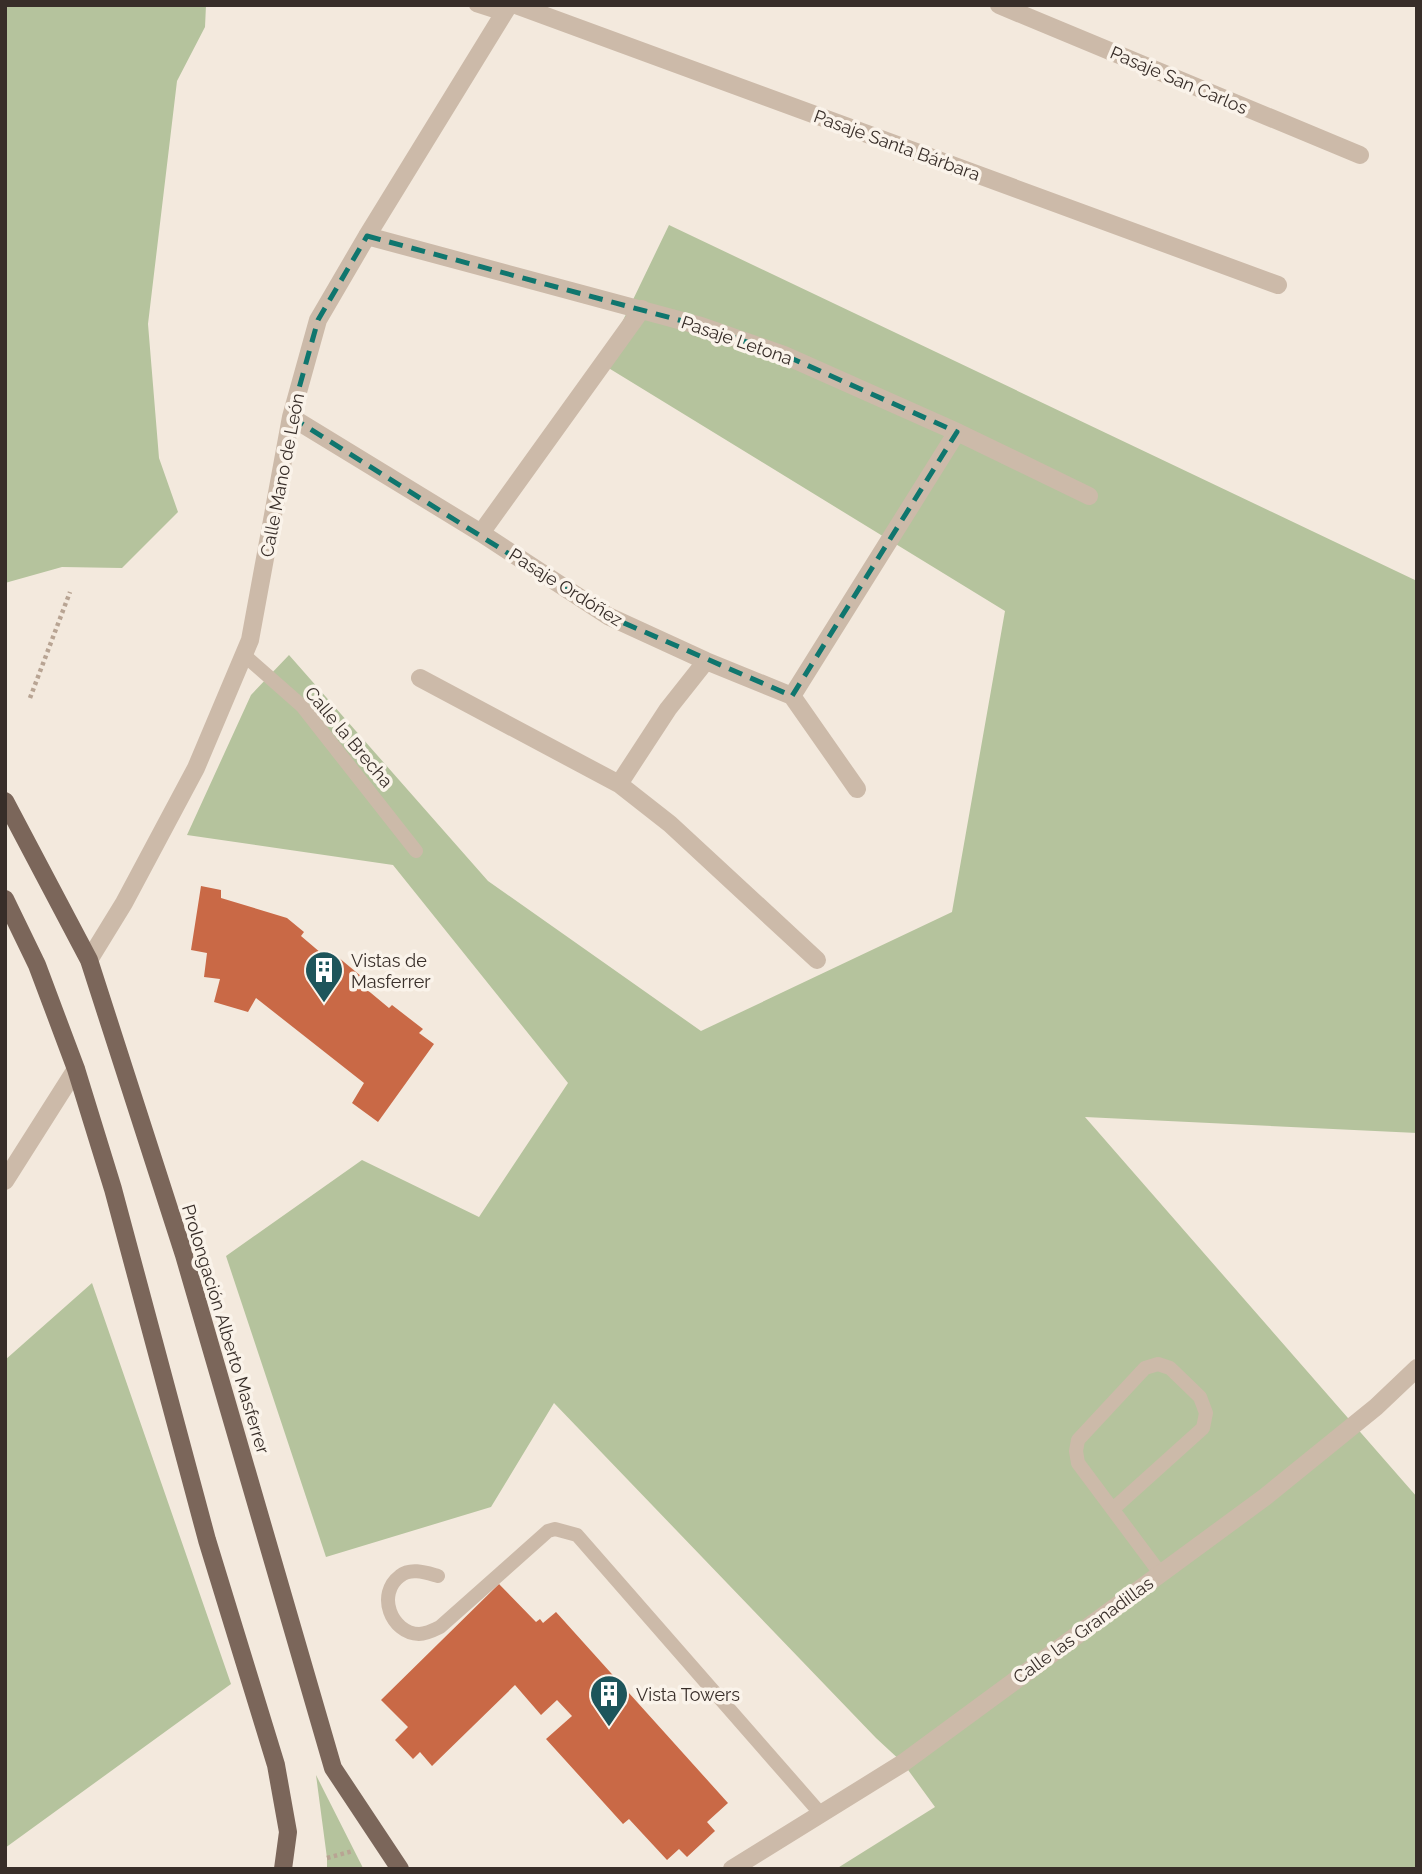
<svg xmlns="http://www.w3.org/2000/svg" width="1422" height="1874" font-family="Raleway,sans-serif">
	<rect width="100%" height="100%" fill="#f3e9dd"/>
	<path fill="#b5c39d" d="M5,5H206L205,27L177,81L148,324L159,458L178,512L122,568L62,567L5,583Z
		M669,225L1417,581V1133L1085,1117L1417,1497V1869H836L935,1807L903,1763L876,1738L554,1403L491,1507L326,1557L226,1256L362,1160L479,1217L568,1083L393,865L187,835L251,695L289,655L488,881L701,1031L952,912L1005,611L602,364Z
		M92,1283L231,1684L5,1848V1360Z
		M316,1775L363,1868L327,1869V1858Z"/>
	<path fill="#c96946" d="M201,886L221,890V898L287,918L304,932L301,936L328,959L332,952L362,977L359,983L389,1008L392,1005L423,1029L419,1033L434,1044L378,1122L352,1103L364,1083L256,998L248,1012L214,1002L220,979L204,977L207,953L191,950Z
		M499,1584L536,1622L540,1619L543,1623L556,1612L728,1803L707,1822L715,1831L687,1857L679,1849L667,1860L629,1819L623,1824L546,1739L572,1716L557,1700L541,1715L515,1685L432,1766L420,1752L413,1759L395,1740L408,1727L381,1700Z"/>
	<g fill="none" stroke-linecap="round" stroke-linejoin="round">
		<path stroke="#b8a493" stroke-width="4.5" stroke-dasharray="3.5 3.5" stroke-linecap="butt" d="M30,698L70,592
			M327,1858L353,1851"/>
		<path stroke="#ccbaa9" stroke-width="14" d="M476,5L504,14
			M244,655L302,706L416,851
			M1113,1509L1203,1428L1206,1413L1200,1397L1170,1368L1158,1364L1145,1368L1078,1440L1076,1451L1078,1463L1160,1573
			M438,1576C427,1573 411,1567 400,1576C376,1594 391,1633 419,1634C426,1634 434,1630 440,1627L548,1531L555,1529L577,1535L821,1814"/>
		<path stroke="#ccbaa9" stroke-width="18" d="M516,5L1278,285
			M999,5L1360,155
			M367,236L701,326L784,355L957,432L1089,496
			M291,417L481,533L608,616L706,661L792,696L857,789
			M481,533L642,309
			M420,678L619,784L670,824L817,960
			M792,696L957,432
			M619,784L668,709L706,661
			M89,960L124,903L196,768L250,640L291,417L318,320L367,236L509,5
			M5,1181L76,1069
			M732,1869L903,1763L1265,1497L1376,1407L1417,1368"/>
		<path stroke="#7b665a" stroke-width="18" d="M5,801L89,960L184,1255L333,1768L400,1869
			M5,899L37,965L76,1069L113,1189L207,1540L276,1765L288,1832L283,1869"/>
	</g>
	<path fill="none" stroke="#0f766e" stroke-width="5" stroke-dasharray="14 9" stroke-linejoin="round" d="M367,236L701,326L784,355L957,432L792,696L608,616L291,417L318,320Z"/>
	<defs>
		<symbol id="building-pin" viewBox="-11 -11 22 30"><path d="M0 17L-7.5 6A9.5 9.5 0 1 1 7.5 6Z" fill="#1d555b" stroke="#faf3ea"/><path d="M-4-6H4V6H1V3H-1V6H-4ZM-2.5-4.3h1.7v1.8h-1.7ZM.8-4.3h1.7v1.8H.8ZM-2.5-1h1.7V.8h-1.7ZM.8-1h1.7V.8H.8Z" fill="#fff"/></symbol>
	</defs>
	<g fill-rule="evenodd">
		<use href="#building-pin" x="302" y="948" width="44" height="60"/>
		<use href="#building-pin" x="587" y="1672" width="44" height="60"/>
	</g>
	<g text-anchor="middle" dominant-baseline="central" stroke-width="7" stroke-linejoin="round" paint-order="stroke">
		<g font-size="18" fill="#382e29" stroke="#faf3ea">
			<text transform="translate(1179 80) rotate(23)">Pasaje San Carlos</text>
			<text transform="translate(897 145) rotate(20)">Pasaje Santa Bárbara</text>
			<text transform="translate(737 340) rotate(19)">Pasaje Letona</text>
			<text transform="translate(282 475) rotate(-79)">Calle Mano de León</text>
			<text transform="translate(566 587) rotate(32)">Pasaje Ordóñez</text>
			<text transform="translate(349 737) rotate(50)">Calle la Brecha</text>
			<text transform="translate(226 1329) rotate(73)">Prolongación Alberto Masferrer</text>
			<text transform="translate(1083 1630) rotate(-36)">Calle las Granadillas</text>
		</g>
		<g font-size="18" fill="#382e29" stroke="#faf3ea" text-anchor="start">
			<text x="351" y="960">Vistas de<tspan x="351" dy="21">Masferrer</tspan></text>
			<text x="636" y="1694">Vista Towers</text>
		</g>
	</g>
	<rect width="1422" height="1874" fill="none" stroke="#382e29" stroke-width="14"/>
</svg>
